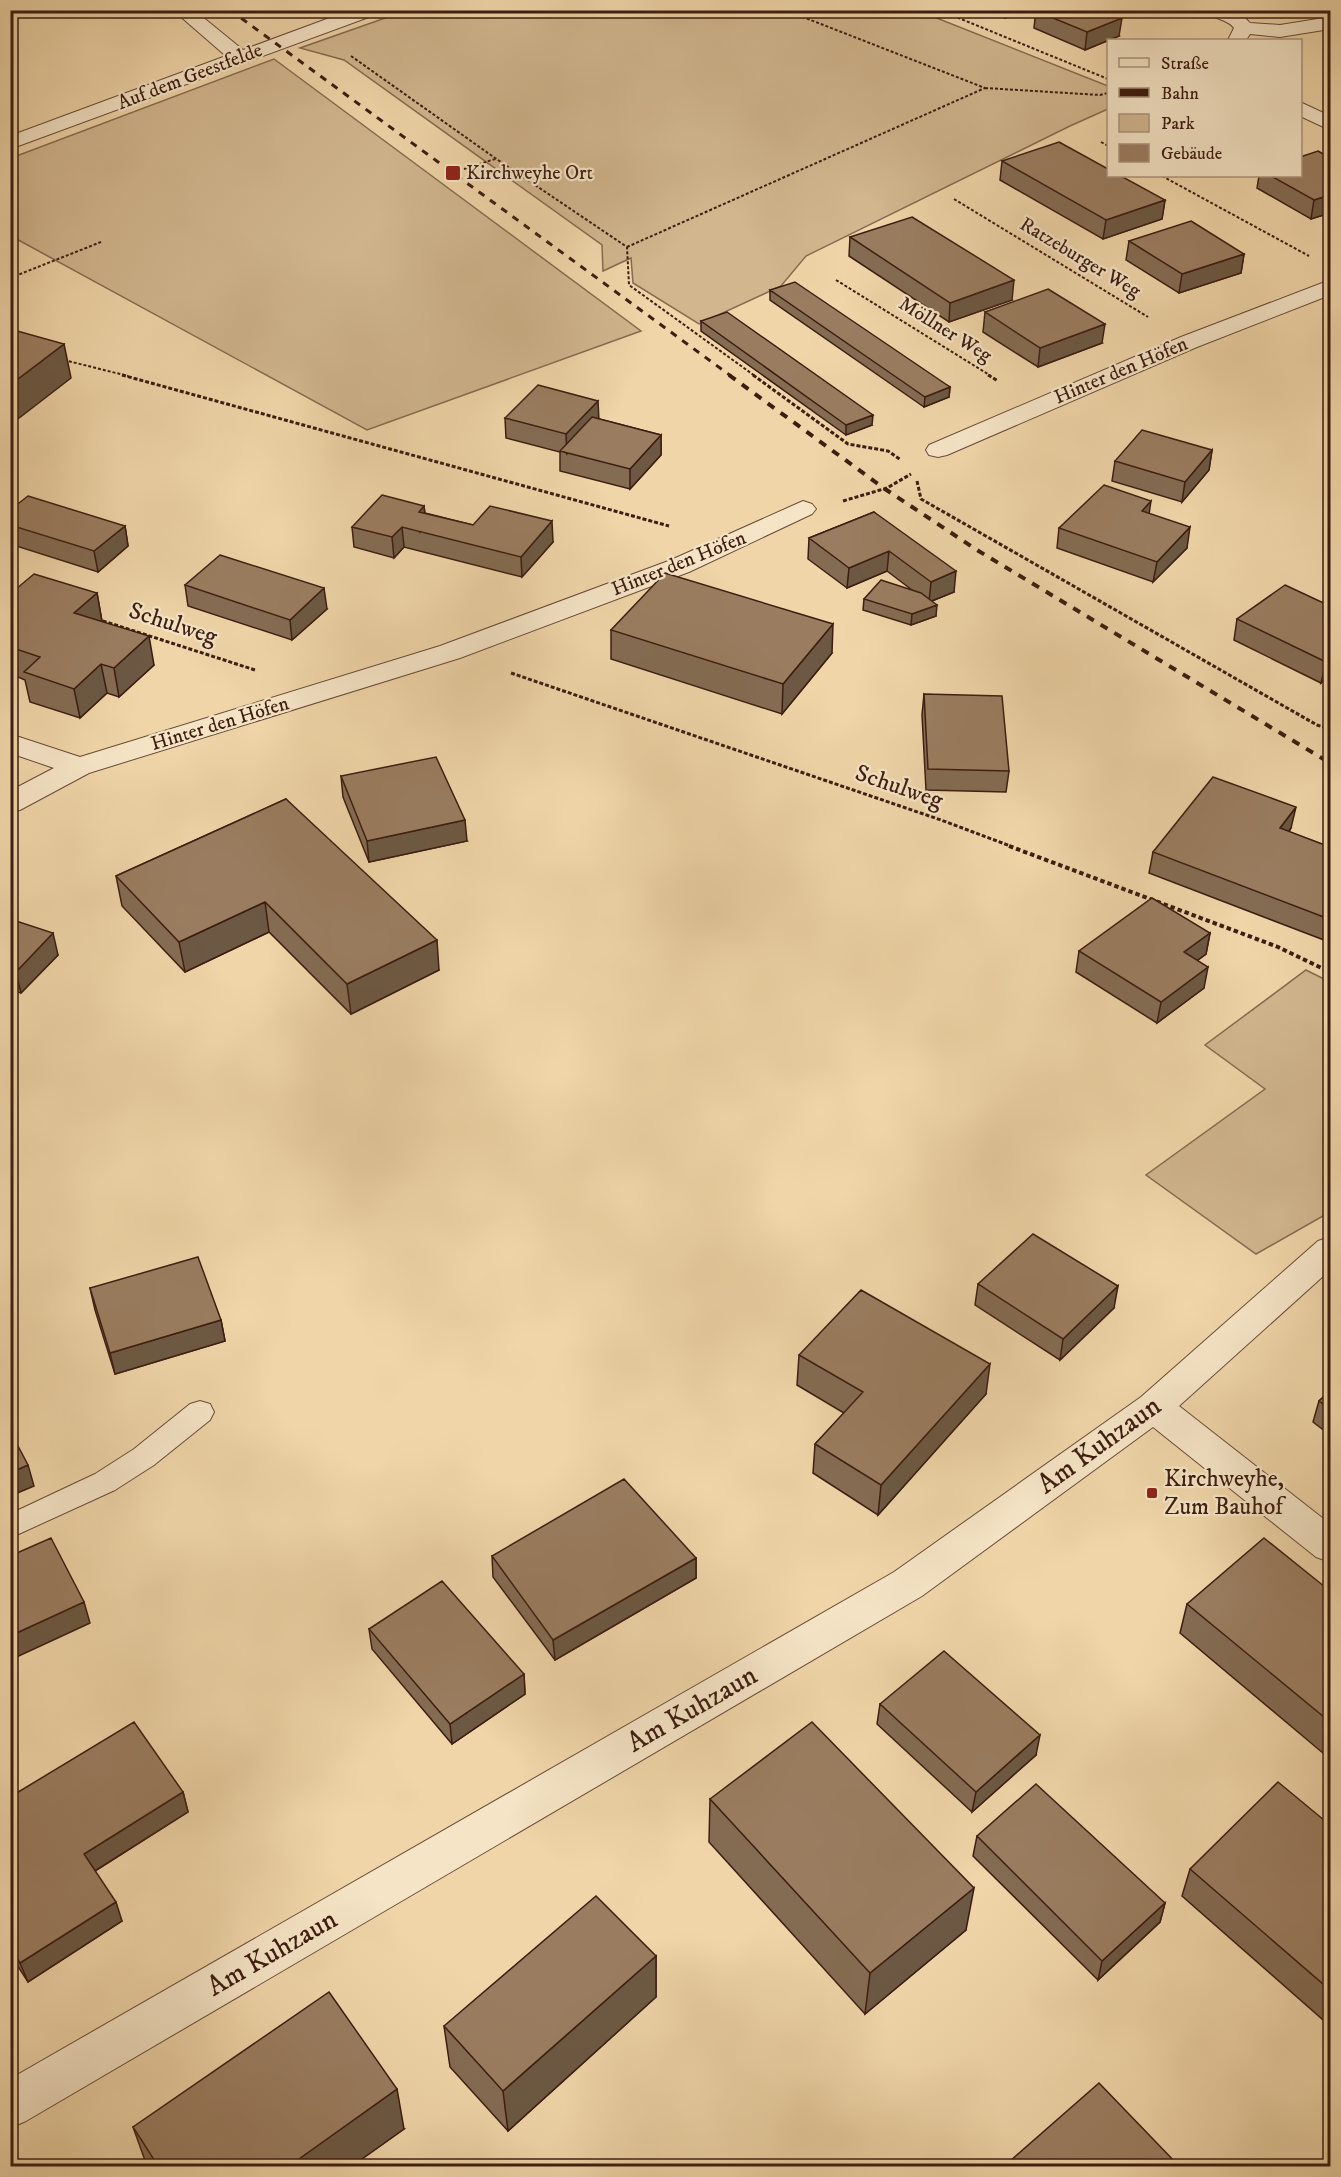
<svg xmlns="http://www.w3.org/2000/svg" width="1341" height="2177" font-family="'IM FELL DW Pica',serif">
	<rect width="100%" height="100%" fill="#efd5a8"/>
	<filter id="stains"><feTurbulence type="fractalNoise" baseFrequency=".00333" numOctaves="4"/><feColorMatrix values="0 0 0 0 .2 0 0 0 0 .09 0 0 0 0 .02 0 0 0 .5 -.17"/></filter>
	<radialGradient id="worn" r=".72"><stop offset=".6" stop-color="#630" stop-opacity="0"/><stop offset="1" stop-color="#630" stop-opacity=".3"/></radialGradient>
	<path fill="#d1b68e" stroke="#876a50" stroke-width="1.5" d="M405,11H919L1108,86V109L1070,126L806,256L781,286L699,324L633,283L631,258L603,271L602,245L344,60L300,48Z
		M274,59L641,331L367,430L11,236V158Z
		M1306,970L1330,982V1212L1256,1254L1146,1175L1265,1089L1205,1045Z"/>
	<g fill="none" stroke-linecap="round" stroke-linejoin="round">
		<defs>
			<path id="service" d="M200,1401L210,1404L214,1412L210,1420L154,1465L115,1490L10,1538V1514L95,1474L134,1449L190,1404Z"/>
			<path id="minor" d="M173,10H194L243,50L351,10H379L377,14L10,149V136L226,56Z
				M1205,10C1222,10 1238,8 1250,23L1280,25L1330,17V29L1280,37L1250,34L1246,40H1228L1234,28C1227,18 1212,20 1205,10Z
				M1300,102L1330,116V130L1300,116Z
				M1330,280V295L1197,347L947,455L938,457L929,455L926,450L929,445L1181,337Z
				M803,501L812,504L816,509L812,514L689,572L460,658L89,773L20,810L10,812V791L54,768L10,753V734L80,757L440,646L671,560Z
				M1330,1237V1270L1179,1406L1330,1524V1562L1316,1557L1153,1427L922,1596L26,2121L10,2128V2079L894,1572L1141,1397L1318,1241Z"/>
		</defs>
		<use href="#service" stroke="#6a4b37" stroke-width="2"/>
		<use href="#minor" stroke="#6a4b37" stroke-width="2"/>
		<path stroke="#3d1d11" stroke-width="2" stroke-dasharray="3 2" stroke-linecap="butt" d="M939,10L1108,79
			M351,56L495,158L627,247L629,285L755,376
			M985,88L1100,95L1108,93
			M1101,142L1108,146
			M464,169L495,159
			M1162,176L1309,256
			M954,199L1148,317
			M627,247L985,88L785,10
			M10,278L101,242
			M836,280L991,376
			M64,360L128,376"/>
		<path stroke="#3d1d11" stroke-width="3" stroke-dasharray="4 2" stroke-linecap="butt" d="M122,375L669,526
			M753,375L848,444L888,451L901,460
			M988,375L998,381
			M917,481L921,499L1317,725L1330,729
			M843,501L887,488L911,474
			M10,591L19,593
			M97,619L255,670
			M511,673L941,820L1013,847"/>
		<path stroke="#3d1d11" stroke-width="4" stroke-dasharray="4.5 3" stroke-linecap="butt" d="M1009,846L1278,947L1330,972"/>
		<use href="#service" fill="#f5e4c6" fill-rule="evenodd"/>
		<use href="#minor" fill="#f5e4c6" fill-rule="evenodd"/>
		<path stroke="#3d1d11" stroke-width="3" stroke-dasharray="7 7" stroke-linecap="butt" d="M230,10L731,376"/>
		<path stroke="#3d1d11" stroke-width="4" stroke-dasharray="8 8" stroke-linecap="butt" d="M729,375L885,489L977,550L1330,763"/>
	</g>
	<path fill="#846c53" stroke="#3d1d11" stroke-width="1.5" d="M988,10H1024L1005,18Z
		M1036,10L1119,36L1085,50L1034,28Z
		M1330,79V95L1328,94Z
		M1330,158V213L1311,219L1257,188L1259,176H1300Z
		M1002,161L1165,200L1162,219L1103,239L1000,180Z
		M850,237L1012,300L949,322L849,256Z
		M1129,241L1244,254L1241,273L1179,293L1126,260Z
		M770,290L950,387L949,397L924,407L770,300Z
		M985,312L1102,343L1038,367L983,332Z
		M701,321L872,425L846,435L701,331Z
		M1329,366H1330V389L1325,386Z
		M505,418L599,419L661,435V455L630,489L560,471V452L506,438Z
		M1212,450L1209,470L1182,502L1112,481L1115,461Z
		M424,506L425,513L473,525L553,542L522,577L404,547L394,558L354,547L352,527Z
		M10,510L125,526L128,546L98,572L10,544Z
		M874,512L954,592L932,601L936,616L911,625L863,610L864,599L912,590L887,571L847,588L808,559L809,538Z
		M1149,513L1187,548L1153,582L1057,548L1059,528Z
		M185,585L327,609L292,640L188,606Z
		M97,593L102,621L154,665L119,697L107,693L80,718L30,702L25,680L16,676L10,681V594Z
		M1330,606V675L1321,683L1234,640L1237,619Z
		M611,630L832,653L782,714L611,659Z
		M924,694L1009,771L1006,792L926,790L922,715Z
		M341,776L467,841L369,862L343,797Z
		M286,799L439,970L351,1014L269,932L185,972L122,906L116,876Z
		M1291,828L1289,832L1330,847V931L1324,940L1149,873L1153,852Z
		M10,919L58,955L21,993L10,990Z
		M1210,933L1206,954L1198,960L1204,988L1157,1023L1076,972L1079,951Z
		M978,1284L1114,1308L1060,1360L975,1305Z
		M90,1288L221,1320L225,1341L115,1374L95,1310Z
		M799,1355L986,1394L878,1515L813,1473L815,1444L844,1413L797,1385Z
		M1330,1391V1435L1313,1422L1319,1401Z
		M492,1556L696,1558V1578L555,1660L493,1577Z
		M1330,1591V1759L1180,1633L1187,1604Z
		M369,1629L524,1674L525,1694L452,1744L372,1649Z
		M880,1704L1036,1755L972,1812L877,1724Z
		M183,1792L188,1812L95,1871L122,1921L28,1982L10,1954V1797Z
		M710,1799L966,1930L865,2014L709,1842Z
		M1330,1825V2026L1182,1896L1190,1869Z
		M977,1836L1165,1903L1160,1922L1098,1980L973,1856Z
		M656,1956V1997L508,2131L450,2067L444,2026Z
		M133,2127L404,2129L352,2166H147Z
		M1010,2161L1179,2166H1008Z"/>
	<path fill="#6c5843" stroke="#3d1d11" stroke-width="1.5" d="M1006,10H1024L1005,18Z
		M1122,18L1119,36L1085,50L1087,32Z
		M1330,195V213L1311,219L1314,200Z
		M1165,200L1162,219L1103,239L1106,220Z
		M1244,254L1241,273L1179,293L1182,274Z
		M1014,280L1012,300L949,322L950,303Z
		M1105,324L1102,343L1038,367L1040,348Z
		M64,344L71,378L10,425V385Z
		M950,387L949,397L924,407L925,397Z
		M598,401L599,421L567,454L566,434Z
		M873,415L872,425L846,435V425Z
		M661,435V455L630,489V469Z
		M1212,450L1209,470L1182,502L1185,482Z
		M1151,501L1148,521L1142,511Z
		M424,506L426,526L420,532L419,512Z
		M552,521L553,542L522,577L521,557Z
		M125,526L128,546L98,572L94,551Z
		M402,527L404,547L394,558L392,537Z
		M1190,527L1187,548L1153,582L1157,562Z
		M889,551L887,571L847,588L849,568Z
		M956,571L954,592L929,602L931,582Z
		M324,588L327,609L292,640L290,620Z
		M97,593L102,622L74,613Z
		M937,605L936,616L911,625L912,614Z
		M833,624L832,653L782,714L783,684Z
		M149,636L154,665L119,697L114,668Z
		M10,653L16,676L10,681Z
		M1330,658V675L1321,683L1326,662Z
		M101,664L107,693L80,718L74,689Z
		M1296,807L1291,828L1275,850L1280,828Z
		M465,820L467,841L369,862L367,841Z
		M265,902L269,932L185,972L179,942Z
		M1330,917V931L1324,940L1329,919Z
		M53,933L58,955L21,993L16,972Z
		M1210,933L1206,954L1180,973L1184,952Z
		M437,940L439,970L351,1014L347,984Z
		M1208,967L1204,988L1157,1023L1161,1002Z
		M1118,1286L1114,1308L1060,1360L1063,1339Z
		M221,1320L225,1341L115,1374L110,1353Z
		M990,1364L986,1394L878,1515L881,1485Z
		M28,1465L34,1486L10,1496V1473Z
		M696,1558V1578L555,1660L553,1640Z
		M84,1602L90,1623L10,1660V1636Z
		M524,1674L525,1694L452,1744L450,1724Z
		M1040,1735L1036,1755L972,1812L976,1792Z
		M183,1792L188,1812L90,1874L84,1854Z
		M974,1888L966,1930L865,2014L870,1973Z
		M116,1902L122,1921L28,1982L20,1963Z
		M1165,1903L1160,1922L1098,1980L1102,1961Z
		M656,1956V1997L508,2131L503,2091Z
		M397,2089L404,2129L352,2166H289Z"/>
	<path fill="#9a7d60" stroke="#3d1d11" stroke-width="1.5" d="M1103,10L1122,18L1087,32L1036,11Z
		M1059,142L1108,169V176H1121L1165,200L1106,220L1002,161Z
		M1318,151L1330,158V195L1314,200L1271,176H1300V157Z
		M912,217L1014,280L950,303L850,237Z
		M1191,221L1244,254L1182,274L1129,241Z
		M795,282L950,387L925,397L770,290Z
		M1048,289L1105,324L1040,348L985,312Z
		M727,312L873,415L846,425L701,321Z
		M10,329L64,344L10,385Z
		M538,385L598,401L566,434L505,418Z
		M592,417L661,435L630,469L560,451Z
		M1142,430L1212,450L1185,482L1115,461Z
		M1104,485L1151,501L1142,511L1190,527L1157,562L1059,528Z
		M382,495L424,506L419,512L473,525L490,506L552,521L521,557L402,527L392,537L352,527Z
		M28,496L125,526L94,551L10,525V510Z
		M874,512L956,571L931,582L889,551L849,568L809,538Z
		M220,555L324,588L290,620L185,585Z
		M665,573L833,624L783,684L611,630Z
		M34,574L97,593L74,613L149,636L114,668L101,664L74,689L24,672L40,657L10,647V594Z
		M881,580L921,593L937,605L912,614L864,599Z
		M1285,585L1330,606V658L1326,662L1237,619Z
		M924,694L1002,696L1009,771L928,769Z
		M436,757L465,820L367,841L341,776Z
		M1213,777L1296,807L1280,828L1330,847V917L1329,919L1153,852Z
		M286,799L437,940L347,984L265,902L179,942L116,876Z
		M1152,898L1210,933L1184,952L1208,967L1161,1002L1079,951Z
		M10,919L53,933L16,972L10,970Z
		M1033,1234L1118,1286L1063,1339L978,1284Z
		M198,1257L221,1320L110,1353L90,1288Z
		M861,1290L990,1364L881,1485L815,1444L863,1392L799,1355Z
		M1330,1391V1409L1319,1401Z
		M10,1431L28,1465L10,1473Z
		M624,1479L696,1558L553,1640L492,1556Z
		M51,1538L84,1602L10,1636V1556Z
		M1264,1538L1330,1591V1722L1187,1604Z
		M442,1581L524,1674L450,1724L369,1629Z
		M944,1651L1040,1735L976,1792L880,1704Z
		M134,1722L183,1792L84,1854L116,1902L20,1963L10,1947V1797Z
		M812,1722L974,1888L870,1973L710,1799Z
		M1278,1782L1330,1825V1990L1190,1869Z
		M1036,1784L1165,1903L1102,1961L977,1836Z
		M596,1896L656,1956L503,2091L444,2026Z
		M329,1992L397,2089L289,2166H158L133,2127Z
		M1099,2083L1179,2166H1014L1010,2161Z"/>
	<g fill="#8f2418" stroke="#f5e4c6" stroke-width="2">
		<rect x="445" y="165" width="16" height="16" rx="3"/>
		<rect x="1146" y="1487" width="12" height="12" rx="3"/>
	</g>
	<g text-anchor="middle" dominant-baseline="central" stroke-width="4.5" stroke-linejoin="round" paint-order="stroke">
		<g font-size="20" fill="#3d1d11" stroke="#f5e4c6">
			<text transform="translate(190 77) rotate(-21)">Auf dem Geestfelde</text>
			<text transform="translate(1080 258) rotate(31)">Ratzeburger Weg</text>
			<text transform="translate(945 330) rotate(32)">Möllner Weg</text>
			<text transform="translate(1121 371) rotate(-23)">Hinter den Höfen</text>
			<text transform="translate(679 564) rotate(-22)">Hinter den Höfen</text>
			<text transform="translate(220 724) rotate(-17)">Hinter den Höfen</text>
		</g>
		<g font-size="20" fill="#3d1d11" stroke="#f5e4c6" text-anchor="start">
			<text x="466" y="173">Kirchweyhe Ort</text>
		</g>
		<g font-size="24" fill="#3d1d11" stroke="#f5e4c6">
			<text transform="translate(173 624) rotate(18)">Schulweg</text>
			<text transform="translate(899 787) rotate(19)">Schulweg</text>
		</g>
		<g font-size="24" fill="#3d1d11" stroke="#f5e4c6" text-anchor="start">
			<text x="1164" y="1479">Kirchweyhe,<tspan x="1164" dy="28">Zum Bauhof</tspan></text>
		</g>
		<g font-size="28" fill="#3d1d11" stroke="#f5e4c6">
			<text transform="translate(1099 1445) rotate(-36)">Am Kuhzaun</text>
			<text transform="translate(692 1709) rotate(-30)">Am Kuhzaun</text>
			<text transform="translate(272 1953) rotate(-30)">Am Kuhzaun</text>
		</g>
	</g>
	<rect width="1341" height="2177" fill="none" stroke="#efd5a8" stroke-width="36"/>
	<rect x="12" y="12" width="1317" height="2153" fill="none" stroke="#3d1d11" stroke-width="3"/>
	<rect x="18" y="18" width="1305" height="2141" fill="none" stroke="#3d1d11" stroke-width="1.5"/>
	<rect x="1107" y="39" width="195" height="138" fill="#f5e4c6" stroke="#ab947e" stroke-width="1.5"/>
	<rect x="1119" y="58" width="30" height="9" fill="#f5e4c6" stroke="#ab947e" stroke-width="1.5"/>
	<text x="1161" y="69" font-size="18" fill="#3d1d11">Straße</text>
	<rect x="1119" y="88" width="30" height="9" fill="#3d1d11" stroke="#ab947e" stroke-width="1.5"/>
	<text x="1161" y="99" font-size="18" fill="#3d1d11">Bahn</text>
	<rect x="1119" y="114" width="30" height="18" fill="#d1b68e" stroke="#ab947e" stroke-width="1.5"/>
	<text x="1161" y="129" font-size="18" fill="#3d1d11">Park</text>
	<rect x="1119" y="144" width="30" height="18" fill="#9a7d60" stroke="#ab947e" stroke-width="1.5"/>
	<text x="1161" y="159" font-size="18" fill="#3d1d11">Gebäude</text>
	<rect width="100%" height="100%" filter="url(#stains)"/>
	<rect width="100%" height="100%" fill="url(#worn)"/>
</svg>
